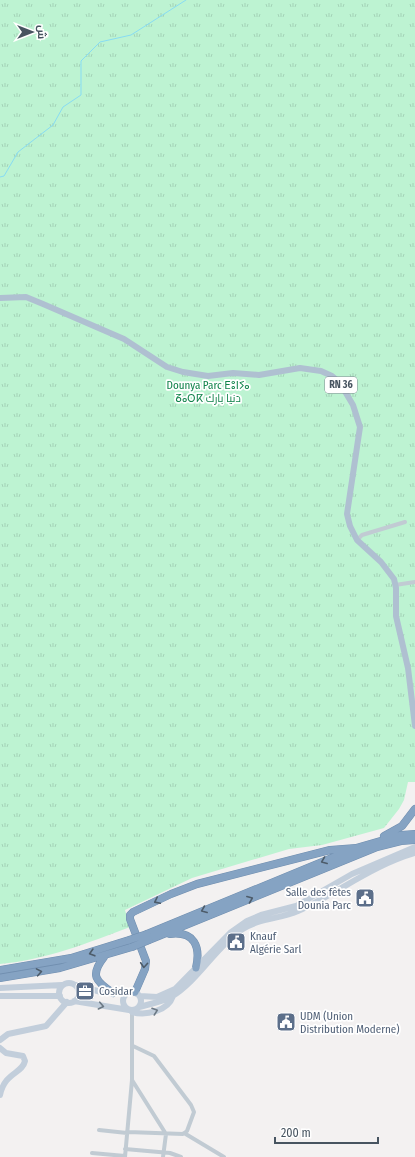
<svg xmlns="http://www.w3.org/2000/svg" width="415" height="1157" font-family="'Fira Sans Condensed',Cairo,'Noto Sans Tifinagh',sans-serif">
	<defs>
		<pattern id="grass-tufts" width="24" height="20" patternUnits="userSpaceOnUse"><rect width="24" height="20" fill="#bdf3d2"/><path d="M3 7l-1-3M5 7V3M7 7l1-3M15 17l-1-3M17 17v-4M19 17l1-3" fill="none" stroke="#a4d2b7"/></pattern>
	</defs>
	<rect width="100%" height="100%" fill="#f3f1f1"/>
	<path fill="url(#grass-tufts)" d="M0,0H415V782H408L404,800L399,809L384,828L322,845L289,849L192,878L125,910L130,927C88,943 45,960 0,964Z"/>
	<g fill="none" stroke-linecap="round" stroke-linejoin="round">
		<path stroke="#87dcf3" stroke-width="1" d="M0,177L4,176L18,152L53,125L63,107L81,95V61L100,42L131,35L186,0"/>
		<defs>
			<path id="highway" d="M384,836L402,826L415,809
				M147,934L356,848L401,835L415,834
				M170,934C194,931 201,946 196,968
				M149,940L377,847L401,841L415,840
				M104,957C90,975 95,981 113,993
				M0,970L71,958L129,940
				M0,978L60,968L132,947
				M135,992L145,969L146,961L130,919V915L133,912L171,894L197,884L330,850L356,848"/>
		</defs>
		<use href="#highway" stroke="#708eaf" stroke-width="8"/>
		<path stroke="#c1cbd3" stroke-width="4" d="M357,540L362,535L405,522
			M395,585L415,582
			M132,1080L166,1134L163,1157
			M99,1130L127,1133
			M128,1132L183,1134L187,1131L194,1112L191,1105L154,1056L133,1046
			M184,1133L224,1157
			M125,1149L170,1153L181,1157
			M92,1153L125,1156
			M125,1157L132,1080V1010"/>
		<path stroke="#c2cedb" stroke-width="6" d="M59 993a10 10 0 1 1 20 0a10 10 0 1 1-20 0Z
			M76,985L101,992L127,993
			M0,988L62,985
			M123 1001a9 9 0 1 1 18 0a9 9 0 1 1-18 0Z
			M0,996H60
			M140,996L157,997L175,989L230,933L247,921L261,915L296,906L352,874L415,847
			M74,1001L129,1010
			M139,1007C150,1004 161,1002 171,997C198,981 215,948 241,930C259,918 280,919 298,911C338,893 373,865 415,853
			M132,1012C146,1016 168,1011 173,996
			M0,1040L8,1034L46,1026L67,1002
			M0,1048L6,1053L23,1056L25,1061C22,1074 5,1072 0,1095"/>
		<path stroke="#afc0d1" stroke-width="6" d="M0,298L26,297L43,304L124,339L167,367L183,372L208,376L233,373L259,375L300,368L321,371L332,376L340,383L353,405L360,427L347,514L350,526L357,540L381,562L394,579L396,588V616L408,668L415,726"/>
		<use href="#highway" stroke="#85a3c3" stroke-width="7"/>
		<defs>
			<path id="highway-bridge" d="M129,940L147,934
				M132,947L149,940"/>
		</defs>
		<use href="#highway-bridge" stroke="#708eaf" stroke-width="8" stroke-linecap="butt"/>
		<use href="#highway-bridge" stroke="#85a3c3" stroke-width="7"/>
	</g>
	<defs><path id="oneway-chevron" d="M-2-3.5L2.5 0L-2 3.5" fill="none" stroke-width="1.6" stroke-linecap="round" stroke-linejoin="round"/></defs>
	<g stroke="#4d5c6a">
		<use href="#oneway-chevron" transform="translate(324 861) rotate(158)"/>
		<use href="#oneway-chevron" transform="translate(250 899) rotate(-22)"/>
		<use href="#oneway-chevron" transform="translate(157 901) rotate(154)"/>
		<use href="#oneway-chevron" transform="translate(204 910) rotate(158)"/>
		<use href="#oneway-chevron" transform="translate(92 953) rotate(164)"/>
		<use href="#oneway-chevron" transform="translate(144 965) rotate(94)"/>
		<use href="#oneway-chevron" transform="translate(39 972) rotate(-10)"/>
	</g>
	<g stroke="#6c7985">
		<use href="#oneway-chevron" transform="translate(101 1006) rotate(12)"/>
		<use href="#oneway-chevron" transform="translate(155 1011) rotate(-19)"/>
	</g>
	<defs>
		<symbol id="civic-square" viewBox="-11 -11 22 22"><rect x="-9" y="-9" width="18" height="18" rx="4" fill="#5c6f8a" stroke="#fff"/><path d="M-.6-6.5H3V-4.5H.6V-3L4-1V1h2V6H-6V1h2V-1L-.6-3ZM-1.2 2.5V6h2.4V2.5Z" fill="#fff"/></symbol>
		<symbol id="office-square" viewBox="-11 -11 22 22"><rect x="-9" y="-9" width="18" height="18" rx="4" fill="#5c6f8a" stroke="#fff"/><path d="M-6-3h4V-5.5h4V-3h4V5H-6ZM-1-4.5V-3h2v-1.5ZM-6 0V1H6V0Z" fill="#fff"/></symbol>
	</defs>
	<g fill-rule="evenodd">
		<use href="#civic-square" x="354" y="887" width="22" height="22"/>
		<use href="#civic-square" x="225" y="931" width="22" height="22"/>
		<use href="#office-square" x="74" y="980" width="22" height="22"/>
		<use href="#civic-square" x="275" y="1011" width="22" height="22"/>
	</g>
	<g text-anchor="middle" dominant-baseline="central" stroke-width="3.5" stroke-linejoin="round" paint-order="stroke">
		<rect fill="#fff" stroke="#7e8790" stroke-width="1" x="325" y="377" width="32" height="16" rx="3"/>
		<g font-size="10" font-weight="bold" fill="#475460">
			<text x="341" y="385">RN 36</text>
		</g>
		<g font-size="11" fill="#10834a" stroke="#fff">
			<text x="208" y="385">Dounya Parc ⴹⵓⵏⵢⴰ<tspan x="208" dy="13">ⵒⴰⵔⴽ دنيا بارك</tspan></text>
		</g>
		<g font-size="11" fill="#4e5e75" stroke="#fff" text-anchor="start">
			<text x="351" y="892" text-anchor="end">Salle des fêtes<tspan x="351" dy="13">Dounia Parc</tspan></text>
			<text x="250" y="936">Knauf<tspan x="250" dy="13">Algérie Sarl</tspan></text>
			<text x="99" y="991">Cosidar</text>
			<text x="300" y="1016">UDM (Union<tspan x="300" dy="13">Distribution Moderne)</tspan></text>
		</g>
	</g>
	<g transform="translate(32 32) rotate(90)" stroke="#ffffff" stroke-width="3" paint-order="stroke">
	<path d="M0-3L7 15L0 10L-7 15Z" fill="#475460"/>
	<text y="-6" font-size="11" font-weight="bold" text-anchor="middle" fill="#475460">ش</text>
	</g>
	<path d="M275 1137v6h103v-6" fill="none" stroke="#475460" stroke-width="2"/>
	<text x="281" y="1137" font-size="12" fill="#475460" stroke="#ffffff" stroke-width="3" paint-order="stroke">200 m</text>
</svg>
